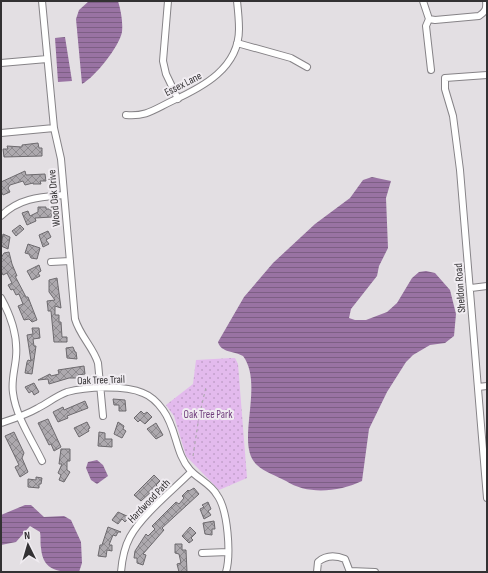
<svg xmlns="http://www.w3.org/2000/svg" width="488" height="573" font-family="'Sofia Sans Condensed',sans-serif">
	<defs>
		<pattern id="grass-dots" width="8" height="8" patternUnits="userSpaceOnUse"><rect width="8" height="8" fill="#e3baed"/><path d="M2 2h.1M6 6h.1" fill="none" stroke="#c3a0cc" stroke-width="1.8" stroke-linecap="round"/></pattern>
		<pattern id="water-rules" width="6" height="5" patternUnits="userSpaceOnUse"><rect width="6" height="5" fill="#9973a3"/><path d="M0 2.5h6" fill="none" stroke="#7d5f85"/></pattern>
		<pattern id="building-cross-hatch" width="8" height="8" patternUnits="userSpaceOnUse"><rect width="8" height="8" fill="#ada9ae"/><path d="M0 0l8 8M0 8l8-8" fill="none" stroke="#8d8a8e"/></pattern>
	</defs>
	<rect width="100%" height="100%" fill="#e3dfe3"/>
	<path fill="url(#grass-dots)" d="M232,358H235L238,364L247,478L219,490L186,456L174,416L166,405L193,384L196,360Z"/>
	<path fill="url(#water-rules)" d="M89,1H118C121,11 123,22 122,32C119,47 95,77 82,84L76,19L79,10Z
		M65,37L72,81L58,82L55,38Z
		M372,177L391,181L386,198L388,248L379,266L377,276L351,309L349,318L355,320H366L387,312L397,303L412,278L419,272L426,271L435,273L450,290L456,314L454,336L445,343L430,345L413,355L406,362L387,392L369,429L362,481C339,492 307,495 286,481C277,476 264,472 257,465C234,445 265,385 243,356C235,351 221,353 218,342L244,297L273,263L315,224L350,198L363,180Z
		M97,460L103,465L108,476L97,484L91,480L86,468L88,462Z
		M25,505H31L44,517L64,516L71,520L81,542L82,563L79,572C60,572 43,572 41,548C40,542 41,537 40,532L30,526L16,542L1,545V515Z"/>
	<path fill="url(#building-cross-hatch)" stroke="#6d6a6e" d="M38,143L39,148H42V156L4,157L3,149H8L7,146L22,147V145Z
		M25,171L26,175L45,174L46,181H40L41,184H33V183L25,185L23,181L10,185L8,188L10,192L3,195L1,191V182Z
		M38,207H46V209H51L52,217L35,218L36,221L27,225L22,213L28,211L30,216L38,212Z
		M20,225L24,229L16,236L12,231Z
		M48,231L51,237L46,240L49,244L43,247L39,235Z
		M3,234L10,237L8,249L1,246Z
		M28,244L40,248L37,259L31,258L29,254L25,253Z
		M9,252L12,264L17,276H15L26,297H28L37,320L32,322L29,319L24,320L18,306L23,304L19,294L16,295L13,289L11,290L8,285L12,283L7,273L3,275L1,271V258L4,253Z
		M39,265L41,271L38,273L40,276L32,280L27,271Z
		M57,278L61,308L55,306V315H59V322H61L62,337H67V342H54L51,311H48V309L47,301L55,300L49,292V280Z
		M32,328H39L40,338L33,339L34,346H36L32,374L25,373L27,362L28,360L31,361L27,335L33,334Z
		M73,347L75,352H76L77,359L67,358L66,348Z
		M84,366L85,374L78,375V378H69L49,384L48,379L38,380L50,374L51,376L59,374L58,370Z
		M34,383L39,392L34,395L32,391L29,393L25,387Z
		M113,399L125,400L126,411H119V405H114Z
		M85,401L88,408L67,416L68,418L58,422L53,412L63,407L64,410Z
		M141,411L144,414L147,412L152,417L145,424L140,420L138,422L134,418Z
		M48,419L61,447L54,451L51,444L49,445L38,423Z
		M87,422L90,428L88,429L89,431L79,437L74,428Z
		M118,422L124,426L123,429L126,431L122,438L114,434Z
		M156,423L163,435L156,439L147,429Z
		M14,432L24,453L22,458L28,472L20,477L15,467L19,465L5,436Z
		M99,432L105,433V439H112V447L98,446Z
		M61,449H70V461H67V470L70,472L64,482L59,480L61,475L58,473L62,464H59Z
		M154,475L160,481L156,485L158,487L154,491L153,490L141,501L134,495Z
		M36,477L42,478L41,484H39V488L28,487V479L36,480Z
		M194,488L199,494L162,528L164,530L143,554L146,555L143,565L137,563V558H134L135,551L146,534L148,536L155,529L152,526L176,502L179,504L184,498L182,496L188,490L189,491Z
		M208,502L211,509L208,511L211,515L204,519L200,509L204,507L202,505Z
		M118,512L129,517L125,522L122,519L118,524L112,520Z
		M214,521L215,529H212V535L205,534L203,523Z
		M108,527L121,532H118L116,536L113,535L109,545H112V551L107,550L106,557L98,556L100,545H102Z
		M190,527L196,533L191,538L193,540L189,543L182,536Z
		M175,544H182V550H186L187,572H179L177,564L181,563L179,554L175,553Z"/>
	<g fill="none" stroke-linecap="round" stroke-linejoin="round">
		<defs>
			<path id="minor" d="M42,1L54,128L61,159L75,319C80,336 93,347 98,363L103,416
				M168,1L163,61L166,74L178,99
				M423,1L429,19L435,20L479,16C485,12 487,9 486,1
				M429,19L426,26L431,70
				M237,43L291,58L307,67
				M1,63L47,59
				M487,75L445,78V89L453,116L460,170L487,498
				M126,115C146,117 155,109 172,101C203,87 239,68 239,29C239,20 238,10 237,1
				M1,133L54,128
				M1,216C19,198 40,197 64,195
				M51,262L70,261
				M471,288L487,286
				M1,298C11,316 18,335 16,357C15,369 11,381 13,393C16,417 32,440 42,461
				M478,387L487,386
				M1,423C13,419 26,415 38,408C48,403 56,396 67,392C85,387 125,385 143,393C151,396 158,403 163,410C177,429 175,453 190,470C198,479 211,484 217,495C228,510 231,554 226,572
				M202,553L228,552
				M350,571L375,572
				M121,572C122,560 124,548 130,537C142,515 173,490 191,472
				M317,572L318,562C326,555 335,555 345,559L350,572"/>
		</defs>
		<use href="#minor" stroke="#868387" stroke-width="8"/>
		<path stroke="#a9a6a9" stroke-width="1" stroke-dasharray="3 3" stroke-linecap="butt" d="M193,456L199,417L206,387"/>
		<use href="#minor" stroke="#fff" stroke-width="6"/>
	</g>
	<g text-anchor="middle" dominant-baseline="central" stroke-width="4" stroke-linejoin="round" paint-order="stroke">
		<g font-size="11" fill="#333133" stroke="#f0ecf1">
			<text transform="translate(183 84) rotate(-27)">Essex Lane</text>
			<text transform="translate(54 198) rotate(-95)">Wood Oak Drive</text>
			<text transform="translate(460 288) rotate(-94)">Sheldon Road</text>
			<text transform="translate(101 380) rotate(-2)">Oak Tree Trail</text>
			<text transform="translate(149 501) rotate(-46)">Hardwood Path</text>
		</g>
		<g font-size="11" fill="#703e7d" stroke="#f0ecf1">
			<text x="208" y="414">Oak Tree Park</text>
		</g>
	</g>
	<rect width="488" height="573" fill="none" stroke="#333133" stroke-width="4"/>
	<g transform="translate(28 545) rotate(355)" stroke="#f0ecf1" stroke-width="3" paint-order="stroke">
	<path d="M0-3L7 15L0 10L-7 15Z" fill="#333133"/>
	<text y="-6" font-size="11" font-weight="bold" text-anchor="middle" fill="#333133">N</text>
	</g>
</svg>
